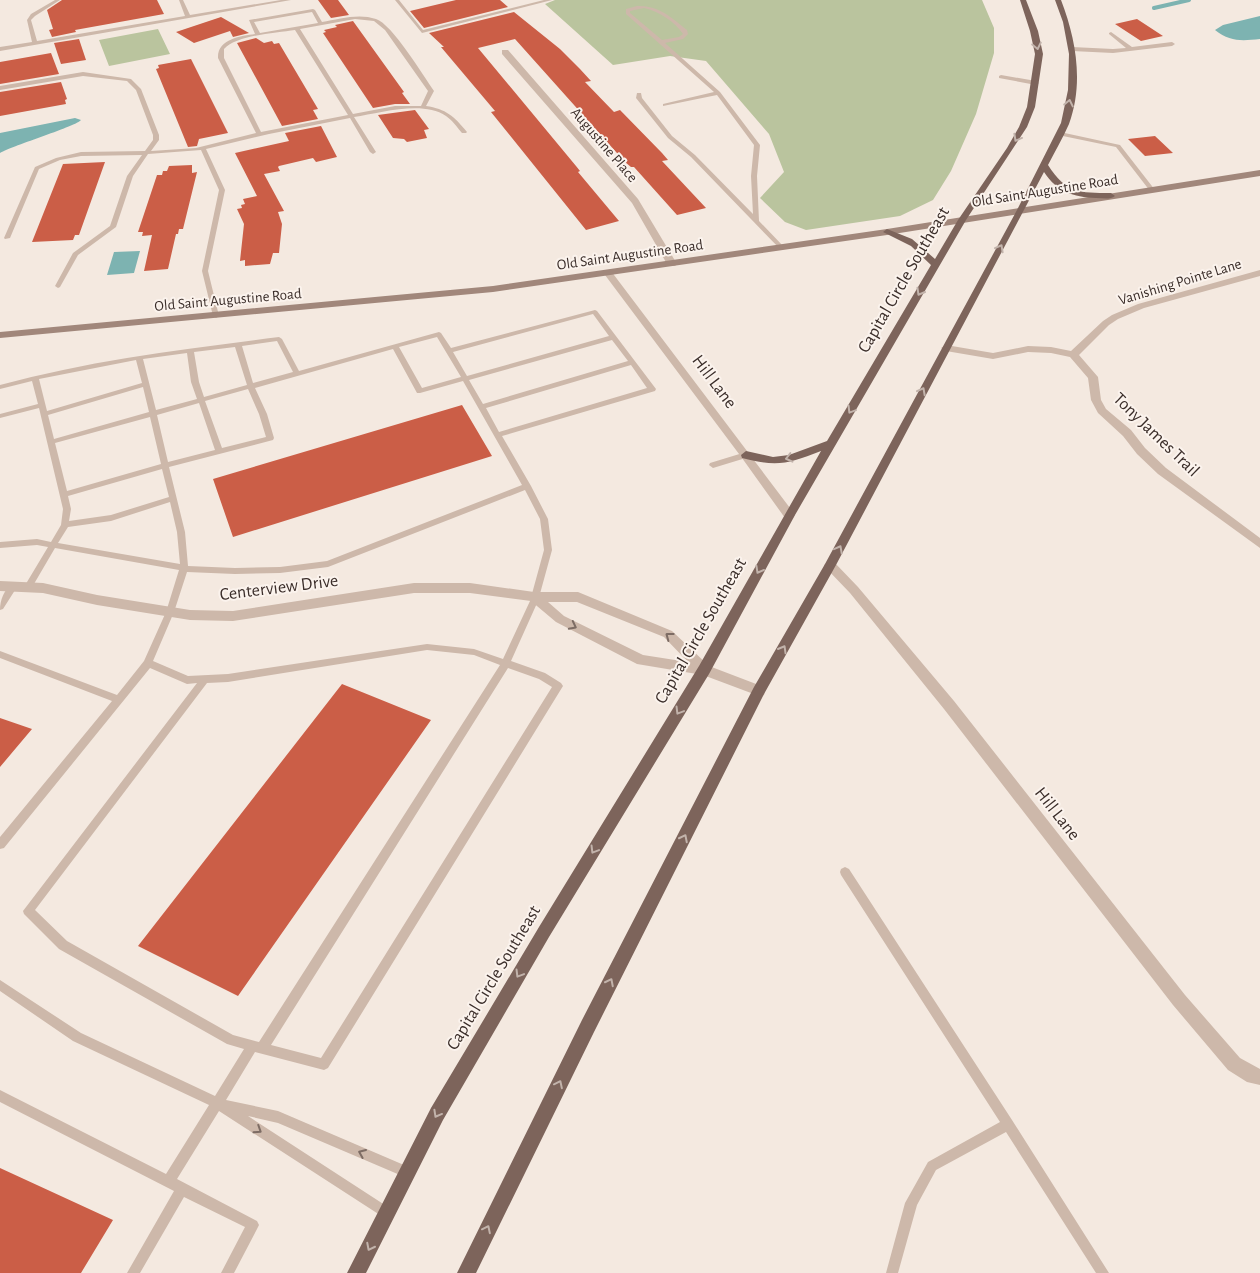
<svg xmlns="http://www.w3.org/2000/svg" width="1260" height="1273" font-family="'Alegreya Sans',sans-serif">
	<rect width="100%" height="100%" fill="#f4e9e0"/>
	<path fill="#bac49e" d="M555,0H982L994,28V53L976,114L951,171L933,200L900,216L806,230L785,222L760,198L784,172L769,134L706,61L670,56L613,65L545,4Z
		M158,29L170,54L109,66L99,40Z"/>
	<path fill="#7db3b1" d="M1260,16V39C1242,41 1230,42 1215,30L1223,25Z
		M75,118L81,120C77,126 14,145 0,153V133Z
		M140,251L134,273L107,275L114,252Z"/>
	<g fill="none" stroke-linecap="round" stroke-linejoin="round">
		<path stroke="#7db3b1" stroke-width="4" d="M1154,8L1189,0"/>
	</g>
	<path fill="#cb5e47" d="M62,0H157L164,14L75,30L76,32L52,37L49,30L53,29L47,10Z
		M318,0H338L349,15L331,18Z
		M456,0H500L508,7L424,28L410,11Z
		M514,12L560,49L580,69L591,81L585,82L614,112L620,110L662,153L668,160L662,161L706,208L677,215L634,167H631L625,162L515,39L478,48L576,166L580,171L578,172L619,221L586,230L491,112L495,111L441,47H444L429,33Z
		M221,17L249,33L233,37L230,31L194,43L176,32Z
		M1137,19L1163,36L1141,41L1115,24Z
		M353,21L404,92L402,93L410,104H395L373,108L323,33L326,32L324,30L337,27L335,25Z
		M256,38L264,43L272,41L274,44L279,43L318,109L313,110L318,119L282,126L237,43Z
		M79,39L86,60L61,64L54,43Z
		M51,53L59,74L0,84V62Z
		M191,59L228,133L199,139L197,146L188,147L156,69L159,68L158,65Z
		M61,82L67,99L65,100L66,104L0,116V92Z
		M415,110L429,129L424,130L427,138L407,142L404,139L393,138L378,115Z
		M321,126L337,157L316,162L313,158L279,166L278,167L280,171L264,174L284,211L278,212L282,224L279,253H273L270,264L245,266V260L240,261L244,224L237,209L242,208L241,205L245,204L243,199L257,196L235,153L289,141L285,133Z
		M1155,136L1173,153L1145,156L1128,139Z
		M105,162L79,235H75L73,240L32,242L63,164Z
		M192,165V173L197,172L183,229H179L178,234H176L168,269L144,271L152,235L142,236L143,232H138L157,175H162L163,171H167L169,166Z
		M462,405L492,456L233,537L213,479Z
		M342,684L431,720L238,996L138,946Z
		M0,718L32,729L0,767Z
		M0,1168L113,1220L81,1273H0Z"/>
	<g fill="none" stroke-linecap="round" stroke-linejoin="round">
		<path fill="#cdb8aa" fill-rule="evenodd" d="M55,0H60L35,16L31,20L37,41L185,16L179,0H183L190,15L281,0H291L0,51V47L32,42L27,20L31,14Z
			M395,0H399L423,30L544,0H552L422,33Z
			M637,6C658,5 671,17 687,30L688,34L683,39L665,43L720,92L760,145L757,176L759,221L784,247V249H780L691,157L668,138L636,98L637,93H641L642,98L672,136L695,155L753,214L751,176L754,145L717,95L663,106V104L714,92L626,14V9ZM644,8C659,11 675,22 683,34L679,37L662,40L630,13V11Z
			M313,9L315,10L322,22C339,19 359,13 376,19C392,24 423,75 434,91L426,106C446,109 454,116 467,132L466,133H462C457,127 452,120 446,116C423,100 380,113 354,117L376,152L373,154L370,152L350,118L269,134L206,149L225,190L208,271L219,316L216,318L213,316L202,271L219,190L201,150L148,154L133,176L116,227L78,255L60,287L58,288L55,286L73,253L110,226L127,176L142,155L81,156L60,160L39,169L10,238L5,239L4,238L35,167L56,158L81,152L145,151L153,140V135L136,90L127,81L83,76L0,90V86L83,72L131,79L141,89L159,135V140L151,151L196,148L256,133L218,58C217,39 241,36 255,34L249,20ZM312,12L318,23L260,33L254,22ZM355,19L374,21L385,30L428,91L421,106H395L353,114L300,29ZM295,30L348,115L261,132L224,58V49C237,35 276,33 295,30Z
			M1111,32L1132,47L1172,42L1175,44L1172,46L1113,53L1072,51L1069,49L1072,47L1113,49L1126,48L1109,34V33Z
			M1001,75L1036,81L1039,83L1036,85L999,78V76Z
			M1060,132L1120,145L1155,190L1150,191L1116,147L1058,135V133Z
			M595,310L597,311L656,389L655,391L502,436L531,486L548,519L552,550L538,601L511,661L545,673L561,683L563,686L328,1068L324,1070L255,1052L226,1100L278,1111L411,1168L413,1172L411,1176L407,1178L278,1123L248,1116L391,1209L393,1213L391,1217L387,1219L383,1217L219,1111L177,1179L257,1221L259,1225L257,1229L234,1273H221L245,1227L184,1197L140,1273H127L174,1191L0,1102V1090L166,1174L209,1105L73,1041L0,991V980L81,1033L215,1096L244,1049L227,1044L59,949L24,914L23,911L197,683L187,684L150,668L4,848L0,849V837L112,701L0,658V651L117,695L144,661L166,612L179,570L55,548L31,589H25L24,587L48,547L37,545L0,548V542L37,539L51,542L61,525L63,509L39,408L0,418V414L38,404L32,381L0,389V385C91,360 185,349 279,337L282,339L299,371L439,332L441,333L451,348ZM593,314L609,336L467,376L453,352ZM437,337L461,377L422,388L399,347ZM612,340L628,361L483,404L469,380ZM277,341L293,372L253,383L242,346ZM235,347L247,385L204,397L199,382L194,352ZM393,349L417,393H420L463,381L522,485L327,561L280,567L235,568L188,566L185,532L169,467L273,440L274,438L267,414L255,388ZM187,353L191,382L197,399L156,410L143,359ZM136,360L142,383L47,411L39,379ZM631,365L647,388L499,432L486,408ZM143,387L149,412L54,439L48,415ZM248,389L259,414L266,437L222,448L205,401ZM199,403L215,450L168,462L157,415ZM150,417L161,464L67,491L55,443ZM162,469L169,497L111,515L69,521L71,509L68,496ZM525,490L540,519L544,550L530,601L503,659L474,649L427,644L228,674L188,676L153,661L174,612L187,572L235,574L280,573L328,567ZM170,502L177,532L180,564L58,543L68,527L111,521ZM427,650L474,655L500,665L259,1042L233,1035L67,941L35,910L207,683L228,682ZM508,668L539,679L552,687L321,1058L271,1045Z
			M746,452L750,455L749,457L713,468L709,465L710,463Z
			M13,584L17,587L3,609L0,610C0,600 4,589 13,584Z
			M845,867L849,869L1012,1120L1109,1273H1096L1006,1132L936,1170L917,1205L898,1273H886L905,1203L928,1162L1000,1122L841,875L840,872L841,869Z"/>
		<path fill="#cdb8aa" fill-rule="evenodd" d="M502,50H508L638,199L677,264L675,266H669L667,264L632,203L502,54Z
			M608,270L611,271L793,512L795,515L793,518H785L742,458L605,275L603,273Z
			M1260,270V276L1144,308L1118,319L1109,325L1079,355L1098,377L1101,400L1106,409L1131,430L1145,448L1166,468L1260,538V548L1158,474L1137,454L1123,436L1098,413L1091,400L1088,378L1070,357L1051,353L1028,352L993,359L946,351L941,348L946,345L993,353L1028,346L1051,347L1071,351L1103,321L1112,315L1138,304Z
			M830,561L834,562L858,587L954,701L1185,995L1240,1058L1260,1069V1085L1247,1082L1228,1070L1173,1005L944,709L850,593L826,568L824,565Z
			M0,581L43,583L97,595L190,610L233,611L414,583H470L534,592H578L672,631L709,666L764,687L765,691L764,695L759,696L703,675L637,664L556,622L531,601L470,593H414L233,621L190,620L97,605L43,593L0,591ZM548,602H577L664,637L688,662L643,655L564,616Z"/>
		<path fill="#a1877b" fill-rule="evenodd" d="M1260,170V176L887,235L493,292L0,338V332L493,286L887,229Z"/>
		<path fill="#7d645b" fill-rule="evenodd" d="M1020,0H1026L1038,31L1043,54L1035,107L1027,127L966,220L795,515L709,674L549,937L443,1120L366,1273H347L431,1108L539,927L699,666L821,451C788,464 777,467 742,458L741,455L746,451L773,457L789,455L827,441L931,265L911,246L883,232L887,229L912,239L935,259L958,220L1007,148L1019,127L1027,107L1035,54L1030,31Z
			M1055,0H1061C1076,39 1084,83 1069,124C1063,138 1055,151 1048,165C1066,193 1079,193 1111,193L1115,196C1110,200 1103,198 1096,198C1073,197 1057,192 1044,172L836,565L764,694L594,1032L476,1273H457L582,1020L754,687L825,564L1017,210L1061,123L1068,90L1069,54L1063,22Z"/>
	</g>
	<defs><path id="oneway-chevron" d="M-2-3.5L2.5 0L-2 3.5" fill="none" stroke-width="1.6" stroke-linecap="round" stroke-linejoin="round" transform="scale(1.25)"/></defs>
	<g stroke="#c2b3ab">
		<use href="#oneway-chevron" transform="translate(1037 46) rotate(78)"/>
		<use href="#oneway-chevron" transform="translate(1069 103) rotate(-78)"/>
		<use href="#oneway-chevron" transform="translate(1017 138) rotate(119)"/>
		<use href="#oneway-chevron" transform="translate(1000 248) rotate(-61)"/>
		<use href="#oneway-chevron" transform="translate(920 292) rotate(120)"/>
		<use href="#oneway-chevron" transform="translate(922 391) rotate(-62)"/>
		<use href="#oneway-chevron" transform="translate(851 410) rotate(121)"/>
		<use href="#oneway-chevron" transform="translate(789 458) rotate(166)"/>
		<use href="#oneway-chevron" transform="translate(839 549) rotate(-62)"/>
		<use href="#oneway-chevron" transform="translate(759 570) rotate(119)"/>
		<use href="#oneway-chevron" transform="translate(783 649) rotate(-60)"/>
		<use href="#oneway-chevron" transform="translate(679 711) rotate(121)"/>
		<use href="#oneway-chevron" transform="translate(684 838) rotate(-63)"/>
		<use href="#oneway-chevron" transform="translate(594 850) rotate(121)"/>
		<use href="#oneway-chevron" transform="translate(519 974) rotate(121)"/>
		<use href="#oneway-chevron" transform="translate(610 982) rotate(-63)"/>
		<use href="#oneway-chevron" transform="translate(559 1084) rotate(-64)"/>
		<use href="#oneway-chevron" transform="translate(437 1114) rotate(119)"/>
		<use href="#oneway-chevron" transform="translate(487 1229) rotate(-64)"/>
		<use href="#oneway-chevron" transform="translate(370 1247) rotate(117)"/>
	</g>
	<g stroke="#7d6c64">
		<use href="#oneway-chevron" transform="translate(573 626) rotate(27)"/>
		<use href="#oneway-chevron" transform="translate(669 636) rotate(-143)"/>
		<use href="#oneway-chevron" transform="translate(258 1130) rotate(33)"/>
		<use href="#oneway-chevron" transform="translate(362 1153) rotate(-157)"/>
	</g>
	<g text-anchor="middle" dominant-baseline="central" stroke-width="4" stroke-linejoin="round" paint-order="stroke">
		<g font-size="15" fill="#3b2e2a" stroke="#fbf3ed">
			<text transform="translate(604 145) rotate(49)">Augustine Place</text>
			<text transform="translate(1045 191) rotate(-9)">Old Saint Augustine Road</text>
			<text transform="translate(630 255) rotate(-8)">Old Saint Augustine Road</text>
			<text transform="translate(1180 282) rotate(-17)">Vanishing Pointe Lane</text>
			<text transform="translate(228 300) rotate(-5)">Old Saint Augustine Road</text>
		</g>
		<g font-size="18" fill="#3b2e2a" stroke="#fbf3ed">
			<text transform="translate(904 280) rotate(-60)">Capital Circle Southeast</text>
			<text transform="translate(714 382) rotate(53)">Hill Lane</text>
			<text transform="translate(1156 435) rotate(44)">Tony James Trail</text>
			<text transform="translate(279 588) rotate(-7)">Centerview Drive</text>
			<text transform="translate(701 631) rotate(-60)">Capital Circle Southeast</text>
			<text transform="translate(1057 814) rotate(52)">Hill Lane</text>
			<text transform="translate(494 978) rotate(-59)">Capital Circle Southeast</text>
		</g>
	</g>
</svg>
